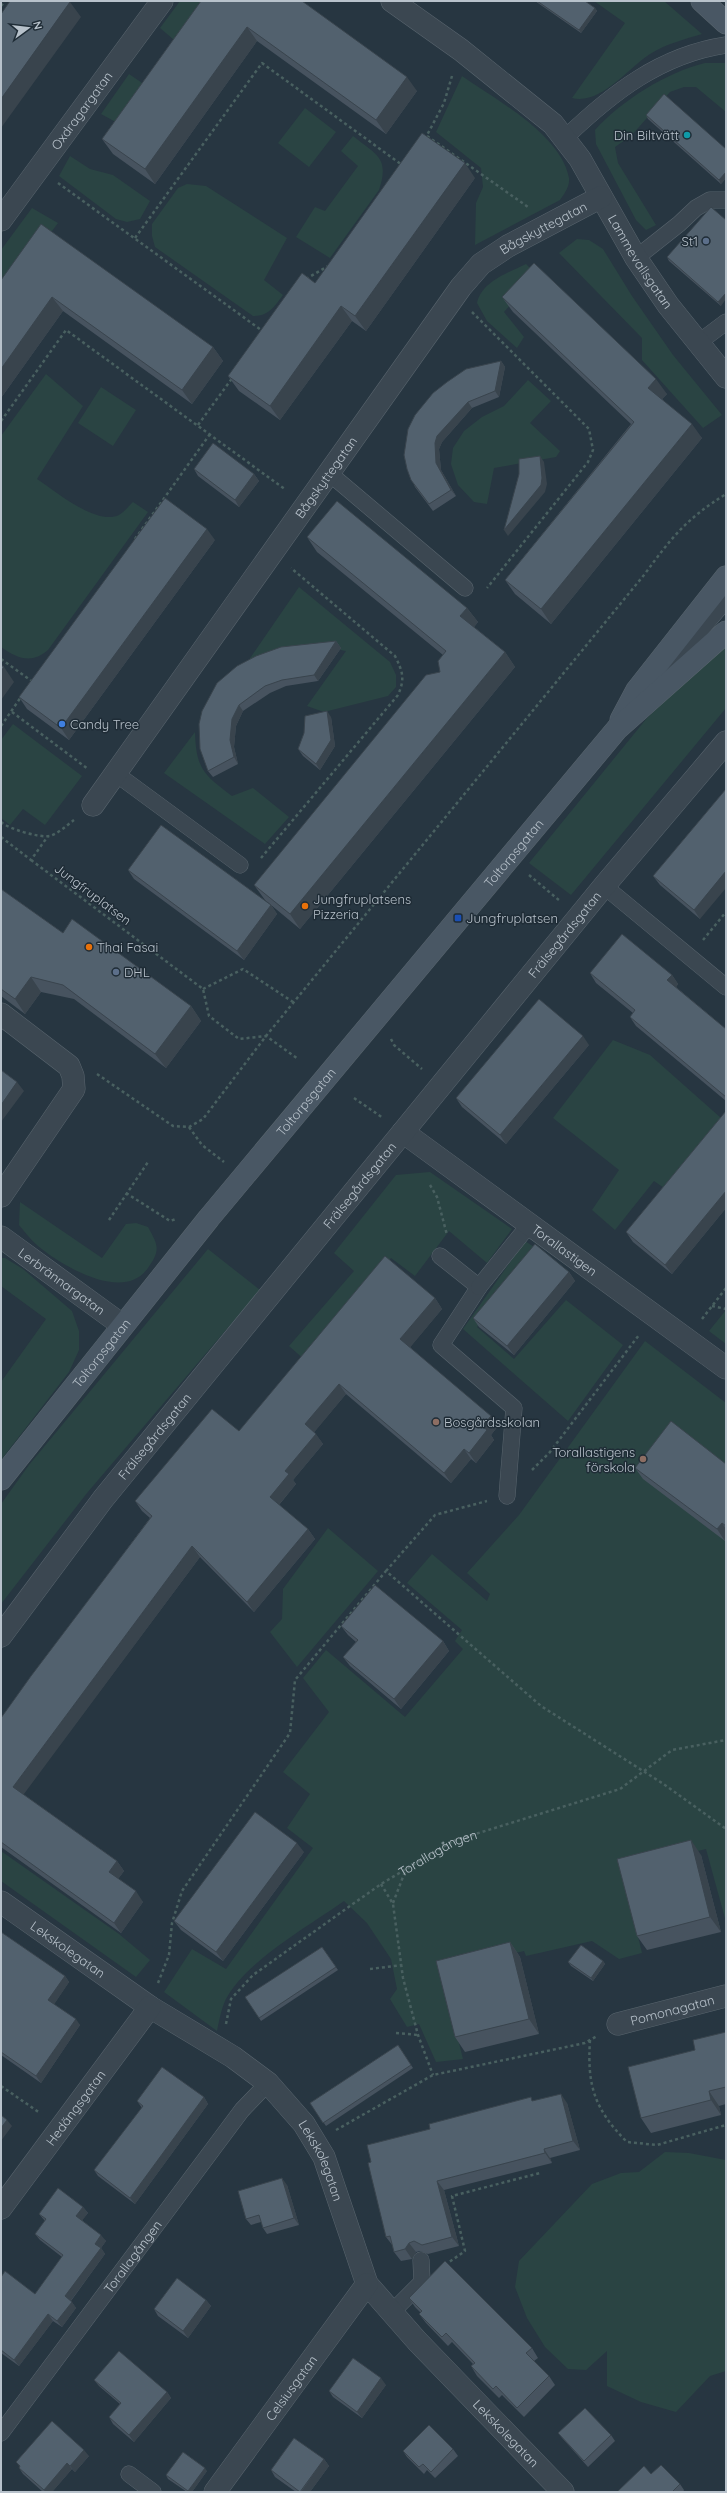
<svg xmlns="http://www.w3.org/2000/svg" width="727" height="2493" font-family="Quicksand,sans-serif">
	<rect width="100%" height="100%" fill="#273641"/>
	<path fill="#2a4443" d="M180,1H213L180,45L160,28Z
		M594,1H664L702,34C685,39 666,44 650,54C627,69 601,105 572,98L625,23Z
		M705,63H726V112L696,87H684L670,92L631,136L615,147L618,163L656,225L646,230L636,220L596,144L595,130C621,101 667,72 705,63Z
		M129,74L148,87L123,126L101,114Z
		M462,76C496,100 561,134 569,178C570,186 565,193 560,200L475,245L476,203L483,187L481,168L436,132Z
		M305,108L336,132L309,167L278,143Z
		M353,136C376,155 390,157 379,190L330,258L296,237L315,207L325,211L358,166L341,151Z
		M70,156L90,169L113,175L150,201L140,219L127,222L116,219L59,176Z
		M187,184L206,186L287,238L264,280L283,295C274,307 269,316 253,316L155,247L152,236V224L178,188Z
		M32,208L58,223L1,300V250Z
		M577,239L589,240L603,249L632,296L673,355L722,415L703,428L642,360V338L559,253Z
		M526,264L537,275L504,312L524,337L517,348L487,321L477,303C482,281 508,273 526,264Z
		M46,374L83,406L37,479C55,491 97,526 119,515C124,512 129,506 133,502L148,512L48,650C32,664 18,659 1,647V436Z
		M528,380L551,401L530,423L560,451L556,457L494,468L487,504L474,502L458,485L451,464L453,448L464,431L482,417L504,406Z
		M101,387L136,410L113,446L78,423Z
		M299,587L390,662L396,675V687L388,696L324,712L307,706L346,651L314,645L246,664Z
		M726,643V708L571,895L529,863L647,718Z
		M13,724L82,776L45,825L23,809L10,825L1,818V740Z
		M195,732C196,769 204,775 232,796L253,788L289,817L265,844L164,773Z
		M613,1040L650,1055L721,1118L664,1188L654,1181L615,1230L592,1210L619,1170L553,1118Z
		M430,1172L512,1229L487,1263L449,1231L415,1276L391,1258L306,1361L289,1346L354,1271L334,1253L396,1175Z
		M20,1202L102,1258L126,1224L136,1223L148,1227C158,1245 161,1250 148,1268C124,1303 62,1266 38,1246C31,1240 25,1232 19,1225Z
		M525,1241L540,1251L477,1327L514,1359L566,1300L623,1345L568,1421L463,1329Z
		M208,1249L260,1290L87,1493L1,1604V1504L29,1465Z
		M1,1258H5L23,1269L72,1311L79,1331V1350L69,1372L1,1460V1382L46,1319L1,1286Z
		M726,1310V1344L709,1331Z
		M645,1341L726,1403V1922L706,1849L622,1870L642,1953L619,1959L592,1941L526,1956L524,1951L441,1971L463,2059L436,2062L419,2024L407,2027L390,1999L397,1989L391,1959L367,1923L344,1901C309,1926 244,1962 225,2001C221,2010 219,2021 217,2031L164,1992L192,1949L226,1969L313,1848L287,1828L310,1794L283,1772L329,1712L303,1678L326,1650L405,1717L463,1649L455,1641L462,1630L407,1583L432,1554L487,1601L490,1594L467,1573L519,1515Z
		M328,1528L378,1571L297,1667L270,1632L282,1619L283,1589Z
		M1,1851L119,1934L150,1960L136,1977L1,1881Z
		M665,2152L689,2153L726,2160V2371L710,2376L676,2412L641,2402L607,2386V2351L586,2370L568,2369L545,2347L527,2318L515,2287L519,2261L592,2184L621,2173L639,2172Z"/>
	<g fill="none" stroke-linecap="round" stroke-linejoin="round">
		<defs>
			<g id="lane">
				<path d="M565,138C612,93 660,55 726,45"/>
				<path d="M636,258L679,224L696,208L710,200H726"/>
				<path d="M698,343L726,322"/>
				<path d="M329,473L465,588"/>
				<path d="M654,685L726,600"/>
				<path d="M115,773L240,865"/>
				<path d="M604,886L726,987"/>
				<path d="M440,1256L479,1287L441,1345L514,1408L507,1496"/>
				<path d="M479,1287L529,1225"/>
				<path d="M392,2312L422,2282L421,2260"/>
				<path id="s2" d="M1,2433L242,2110L268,2083"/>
				<path d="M129,2474L153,2492"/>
			</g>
			<g id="street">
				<path id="s3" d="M392,1L461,50L553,124L580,159L636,258L668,305L726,377"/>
				<path id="s4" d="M1,220L162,1"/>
				<path id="s5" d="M93,805L461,287L481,264L508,246L601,197"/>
				<path d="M1,1014L69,1066L73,1076L74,1089L1,1196"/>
				<path id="s6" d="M403,1132L726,1368"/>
				<path id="s7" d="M1,1237L122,1325"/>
				<path id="s8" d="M1,1636L103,1499L604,886L726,742"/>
				<path id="s9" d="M1,1902L150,2007L233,2057L268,2083L304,2124L324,2157L367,2284L417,2341L563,2492"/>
				<path id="s10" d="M618,2024L726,1996"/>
				<path id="s11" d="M1,2208L150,2007"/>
				<path id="s12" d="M215,2492L367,2284"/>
			</g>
			<g id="secondary">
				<path d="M702,1L726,23"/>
				<path d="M621,720L637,690L726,577"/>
				<path id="s13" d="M1,1479L209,1218L617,729L726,632"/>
			</g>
		</defs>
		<use href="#lane" stroke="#59656e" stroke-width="17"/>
		<use href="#street" stroke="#59656e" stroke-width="23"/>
		<use href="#secondary" stroke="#59656e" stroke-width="23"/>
		<g stroke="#496060" stroke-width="2.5" stroke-dasharray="3 3" stroke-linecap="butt">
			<path d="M1,6L5,1"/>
			<path d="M427,136L528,207"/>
			<path d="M425,139L444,103L452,76"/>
			<path d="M58,183L264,332"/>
			<path d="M135,238L262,63L402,165"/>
			<path d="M306,279L328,266"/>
			<path d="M472,312L589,429L593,450L588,462L487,588"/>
			<path d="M1,421L66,330L286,490"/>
			<path d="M198,425L233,377"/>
			<path d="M135,539L210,434"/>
			<path d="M1,659L33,682"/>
			<path d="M12,712L88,769"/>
			<path d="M1,726L21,697"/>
			<path d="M1,822C9,829 39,838 50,836C59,833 66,826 74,820"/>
			<path d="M1,837L31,860L48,836"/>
			<path d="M261,858L398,695C405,679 403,672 395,656L291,568"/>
			<path d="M31,860L203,989L209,1016L239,1039L266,1036L298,1059"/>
			<path d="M529,875L560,901"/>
			<path d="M703,940L726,912"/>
			<path d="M203,989L243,969L293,1002"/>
			<path d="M391,1039L394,1045L422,1069"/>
			<path d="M97,1074L173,1126L189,1127L203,1119L266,1036L644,575C672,537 686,519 726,494"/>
			<path d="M354,1098L383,1118"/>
			<path d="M189,1127L202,1145L224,1162"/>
			<path d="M430,1185L437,1197L447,1235"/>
			<path d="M126,1193L170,1221L176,1219"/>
			<path d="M109,1220L148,1162"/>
			<path d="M712,1306L726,1309"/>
			<path d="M702,1319L726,1288"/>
			<path d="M532,1470L550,1452L639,1335"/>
			<path d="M386,1571L435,1515L487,1501"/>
			<path d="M381,1884L393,1904L403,1978L418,2035L433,2075"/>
			<path d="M393,1903L406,1869"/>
			<path d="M370,1969L402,1965"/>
			<path d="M158,1983L169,1955L172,1923L182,1891L290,1733L295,1680L386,1571L541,1706L662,1783L726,1829"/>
			<path id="s1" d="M226,2024L231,1999L253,1975L381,1884L453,1841L620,1789L672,1750L726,1740"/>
			<path d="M396,2033L418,2035"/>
			<path d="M590,2040C587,2085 594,2109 627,2142L657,2145L726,2125"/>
			<path d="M1,2086L40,2113"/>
			<path d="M336,2130L433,2075L585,2043L597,2036"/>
			<path d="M445,2265L465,2251L452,2196L540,2173"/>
		</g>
		<use href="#lane" stroke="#3b4751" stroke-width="16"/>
		<use href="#street" stroke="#3b4751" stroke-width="22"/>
		<use href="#secondary" stroke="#495764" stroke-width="22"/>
	</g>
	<path fill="#47535f" d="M201,1L417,91L386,134L257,41L155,184L113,154L102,139Z
		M535,1H585L595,8L597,11L581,33Z
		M646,115L726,149V178L721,184L648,119Z
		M475,178L366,331L352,321L280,420L239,391L228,376L315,283Z
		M726,220L721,306L669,261L667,257Z
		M1,280L213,347L223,361L192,404L63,311L1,398Z
		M502,297L667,394L662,399L702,438L551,624L515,594L505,580L631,424L513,312Z
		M501,361L505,367L499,397L472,408L442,442L439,449L441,470L456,496L433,511L415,487L407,469Z
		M194,469L254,474L259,481L239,507L198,476Z
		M307,537L467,608L478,622L474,627L505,652L515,667L300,929L265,900L254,885L440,672L443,655L317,552Z
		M215,540L69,740L27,709L19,697Z
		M336,641L341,648L318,681L286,686L270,693L243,711L236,726L234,747L238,764L213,777L208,771L202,711Z
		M331,717L335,746L320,770L303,756L298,749Z
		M726,789L700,919L660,885L653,876Z
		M128,870L271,905L277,914L244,960L134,879Z
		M1,889L63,933L191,1006L201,1021L166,1068L74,999L41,992L25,1014L1,996Z
		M590,973L672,975L678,984L676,987L726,1029V1101L636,1026L630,1017L633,1013L596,983Z
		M589,1045L506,1144L462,1107L456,1098Z
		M726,1111V1208L672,1274L633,1242L626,1232Z
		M569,1272L575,1281L514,1355L479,1327L473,1318Z
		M435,1298L442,1309L410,1347L498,1426L491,1435L494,1440L476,1463L471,1459L451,1483L346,1394L314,1432L323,1444L293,1480L296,1484L279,1505L308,1529L315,1539L254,1612L200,1557L23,1794L117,1861L124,1871L118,1879L143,1902L121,1933L1,1847V1718L150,1518L142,1511L135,1501Z
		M726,1464V1539L725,1541L643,1479L635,1468Z
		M341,1626L443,1641L449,1651L401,1709L350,1666L343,1657L356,1642L348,1635Z
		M304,1852L223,1961L181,1930L174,1921Z
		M701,1855L721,1932L647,1950L637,1936Z
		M1,1932L65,1976L69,1982L54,2004L80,2025L41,2083L1,2055Z
		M510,1942L520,1957L539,2034L465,2052L455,2037Z
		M322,1947L338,1970L261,2021L245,1997Z
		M603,1961L605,1964L593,1981L571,1966L568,1962Z
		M726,2032V2104L719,2106L721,2115L651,2133L641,2118L695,2050Z
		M398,2045L413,2068L326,2126L310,2103Z
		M204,2097L208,2104L135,2204L98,2176L94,2170L142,2108L137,2101Z
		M533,2101L567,2103L580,2150L550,2158L552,2163L444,2190L459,2246L428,2254L420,2251L416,2252L412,2259L401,2261L394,2252L393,2246L386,2237L371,2162L430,2129Z
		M287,2185L299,2225L267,2234L263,2228L261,2222L251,2225L246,2219Z
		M83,2207L88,2213L82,2220L106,2241L101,2248L105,2254L71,2301L76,2308L62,2327L53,2321L19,2366L1,2353V2277L35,2294L62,2257L40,2240L35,2234L45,2221L39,2214Z
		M409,2298L532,2348L538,2358L534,2361L549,2376L555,2385L524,2417L502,2395L499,2398L477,2376L471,2366L473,2364L452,2342L448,2346L426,2323L419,2314L421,2313L415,2307Z
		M206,2300L211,2306L188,2338L158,2316L154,2309Z
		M94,2380L167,2392L171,2398L134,2442L113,2424L109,2417L120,2404L99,2386Z
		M386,2385L362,2418L333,2397L329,2391Z
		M558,2433L611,2435L615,2441L588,2467L563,2439Z
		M453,2449L458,2456L435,2478L427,2470L424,2474L407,2457L403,2451Z
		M89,2456L75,2472L72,2469L52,2492H43L23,2474L19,2468L20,2467L16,2462Z
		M324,2459L329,2466L310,2492H296L275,2477L271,2470Z
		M207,2471L192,2492H187L168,2479L166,2475Z
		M651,2474L680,2484L684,2490L683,2492H617Z"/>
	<path fill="#39444d" d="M70,2L81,17L1,128V99Z
		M595,8L597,11L581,33L579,30Z
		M247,27L257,41L155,184L145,169Z
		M407,77L417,91L386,134L376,120Z
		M465,163L475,178L366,331L355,316Z
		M726,172V178L721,184L719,180Z
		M726,293V299L721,306L718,302Z
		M52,297L63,311L1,398V369Z
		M341,306L352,321L280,420L270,406Z
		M213,347L223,361L192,404L182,390Z
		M501,361L505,367L499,397L495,391Z
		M656,379L667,394L658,403L648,388Z
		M468,402L472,408L442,442L439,449L441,470L456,496L451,490L436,463L435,443L437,436Z
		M692,424L702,438L551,624L541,609Z
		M540,456L544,462L547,484L545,492L508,536L504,530Z
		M254,474L259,481L239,507L235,500Z
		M207,529L215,540L69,740L61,728Z
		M467,608L478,622L471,631L460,616Z
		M336,641L341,648L318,681L314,675Z
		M505,652L515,667L300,929L290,914Z
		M4,667L14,682L1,700V671Z
		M239,705L243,711L236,726L234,747L238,764L234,757L230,740L232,719Z
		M327,711L331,717L335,746L320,770L316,764Z
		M726,871V888L700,919L694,910Z
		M271,905L277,914L244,960L237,951Z
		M672,975L678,984L674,990L667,980Z
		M31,977L41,992L25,1014L15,999Z
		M191,1006L201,1021L166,1068L155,1054Z
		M583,1036L589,1045L506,1144L500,1135Z
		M17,1082L24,1091L1,1122V1105Z
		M726,1191V1208L672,1274L665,1265Z
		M569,1272L575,1281L514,1355L507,1346Z
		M435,1298L442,1309L408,1350L400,1339Z
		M339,1384L346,1394L312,1435L305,1424Z
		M491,1416L498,1426L491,1435L494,1440L476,1463L469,1453L482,1426Z
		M316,1434L323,1444L293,1480L296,1484L277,1507L270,1497L285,1471Z
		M464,1449L471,1459L451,1483L444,1473Z
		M722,1523L726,1529V1539L725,1541L717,1529Z
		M308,1529L315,1539L254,1612L247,1602Z
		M192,1546L200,1557L21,1798L13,1787Z
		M443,1641L449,1651L401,1709L394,1699Z
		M691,1840L701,1855L721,1932L710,1917Z
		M297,1843L304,1852L223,1961L216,1952Z
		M117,1861L124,1871L116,1882L109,1872Z
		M136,1891L143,1902L121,1933L114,1923Z
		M510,1942L520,1957L539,2034L529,2019Z
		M603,1961L605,1964L593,1981L591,1978Z
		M65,1976L69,1982L53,2006L48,2000Z
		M76,2019L80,2025L41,2083L36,2076Z
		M709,2091L719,2106L721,2115L711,2100Z
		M561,2094L567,2103L580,2150L573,2141Z
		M204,2097L208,2104L135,2204L130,2198Z
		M7,2120L12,2126L1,2141V2128Z
		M544,2149L550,2158L552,2163L545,2153Z
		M282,2178L287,2185L299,2225L294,2218Z
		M437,2181L444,2190L459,2246L452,2237Z
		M83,2207L88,2213L81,2222L76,2216Z
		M101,2235L106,2241L101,2248L105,2254L69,2303L65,2296L95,2244Z
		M409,2243L416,2252L412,2259L405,2249Z
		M206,2300L211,2306L188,2338L183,2331Z
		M72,2302L76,2308L62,2327L57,2321Z
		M48,2314L53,2321L19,2366L14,2360Z
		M381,2378L386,2385L362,2418L357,2412Z
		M167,2392L171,2398L134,2442L129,2435Z
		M84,2450L89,2456L75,2472L70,2466Z
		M324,2459L329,2466L310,2492H301Z
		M67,2463L72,2469L52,2492H45L44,2490Z
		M205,2468L207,2471L192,2492H189L188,2491Z"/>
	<path fill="#52616e" stroke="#39444d" d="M10,1H69L70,2L1,99V14Z
		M201,1H302L407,77L376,120L247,27L145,169L102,139Z
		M537,1H585L595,8L579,30Z
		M664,94L726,149V172L719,180L646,115Z
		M422,133L465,163L355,316L341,306L270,406L228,376L302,273L315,283Z
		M711,207L726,220V293L718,302L667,257Z
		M41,224L213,347L182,390L52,297L1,369V280Z
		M534,263L656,379L648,388L692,424L541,609L505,580L634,422L502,297Z
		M501,361L495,391L468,402L437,436L435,443L436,463L451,490L429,504L411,480L407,469L404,455L408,429L415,415L433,393L447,382L466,369Z
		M213,443L254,474L235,500L194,469Z
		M540,456L542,478L541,485L504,530L519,474V459Z
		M165,498L207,529L61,728L19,697Z
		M337,501L467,608L460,616L505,652L290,914L254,885L426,675L440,672L438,661L446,651L307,537Z
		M336,641L314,675L282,680L265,686L239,705L232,719L230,740L234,757L208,771L200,749L199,724L202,711L217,683L237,666L256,656L281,647Z
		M1,665L4,667L1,671Z
		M327,711L331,740L316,764L298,749L304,733L305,716Z
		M726,789V871L694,910L653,876Z
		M161,825L271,905L237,951L128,870Z
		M1,889L63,933L72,919L191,1006L155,1054L63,985L31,977L15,999L1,989Z
		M622,934L672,975L667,980L726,1029V1097L630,1017L635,1010L590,973Z
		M539,999L583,1036L500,1135L456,1098Z
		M1,1070L17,1082L1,1105Z
		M726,1111V1191L665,1265L626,1232Z
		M535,1244L569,1272L507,1346L473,1318Z
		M385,1256L435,1298L400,1339L491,1416L482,1426L487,1430L469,1453L464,1449L444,1473L339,1384L305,1424L316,1434L285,1471L289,1474L270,1497L308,1529L247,1602L192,1546L13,1787L117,1861L109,1872L136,1891L114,1923L1,1842V1718L31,1676L152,1516L135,1501L212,1409L239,1431Z
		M671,1421L726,1464V1526L722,1523L717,1529L635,1468Z
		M375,1585L443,1641L394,1699L343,1657L358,1640L341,1626Z
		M255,1812L297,1843L216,1952L174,1921Z
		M691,1840L710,1917L637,1936L617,1859Z
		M1,1932L65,1976L48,2000L76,2019L36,2076L1,2052Z
		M510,1942L529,2019L455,2037L436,1961Z
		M581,1945L603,1961L591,1978L568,1962Z
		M322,1947L336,1967L259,2018L245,1997Z
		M726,2032V2087L709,2091L711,2100L641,2118L628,2067L695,2050L693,2040Z
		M398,2045L411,2065L323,2123L310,2103Z
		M162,2067L204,2097L130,2198L94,2170L143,2106L137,2101Z
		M561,2094L573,2141L544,2149L545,2153L437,2181L452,2237L422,2245L414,2241L409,2243L405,2249L394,2252L390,2236L386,2237L368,2163L371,2162L367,2145L430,2129L429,2124L531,2097L532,2101Z
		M1,2115L7,2120L1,2128Z
		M282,2178L294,2218L263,2228L259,2215L246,2219L238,2191Z
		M58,2188L83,2207L76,2216L101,2235L95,2244L101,2248L65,2296L72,2302L57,2321L48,2314L14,2360L1,2350V2277L5,2271L35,2294L63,2255L35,2234L46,2219L39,2214Z
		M445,2261L532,2348L526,2353L549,2376L517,2408L496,2386L493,2389L471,2366L475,2363L446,2333L442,2337L419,2314L422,2311L409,2298Z
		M177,2278L206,2300L183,2331L154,2309Z
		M119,2351L167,2392L129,2435L109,2417L121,2403L94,2380Z
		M353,2358L381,2378L357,2412L329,2391Z
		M585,2408L611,2435L584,2461L558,2433Z
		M52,2421L84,2450L70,2466L67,2463L44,2490L19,2468L20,2466L16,2462Z
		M429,2425L453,2449L431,2472L423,2464L419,2467L403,2451Z
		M294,2438L324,2459L300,2492L271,2470Z
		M183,2452L205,2468L188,2491L166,2475Z
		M661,2465L680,2484L672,2492H617L644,2466L651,2474Z"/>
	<circle fill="#0f9aa8" stroke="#1f2c36" stroke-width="1.5" cx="687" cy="135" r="4"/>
	<g fill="#5c6f8a" stroke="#1f2c36" stroke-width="1.5">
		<circle cx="706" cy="241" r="4"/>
		<circle cx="116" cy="972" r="4"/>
	</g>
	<circle fill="#3f7fe0" stroke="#1f2c36" stroke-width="1.5" cx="62" cy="724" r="4"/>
	<g fill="#e8710a" stroke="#1f2c36" stroke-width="1.5">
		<circle cx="305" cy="906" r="4"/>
		<circle cx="89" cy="947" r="4"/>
	</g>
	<rect fill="#1a4fb4" stroke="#1f2c36" stroke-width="1.5" x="454" y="914" width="8" height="8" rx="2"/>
	<g fill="#8d6e63" stroke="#1f2c36" stroke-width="1.5">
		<circle cx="436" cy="1422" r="4"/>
		<circle cx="643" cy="1459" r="4"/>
	</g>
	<g text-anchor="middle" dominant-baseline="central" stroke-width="3" stroke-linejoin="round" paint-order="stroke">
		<g font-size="13" fill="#b8c2cb" stroke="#1f2c36">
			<text stroke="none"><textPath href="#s4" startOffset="136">Oxdragargatan</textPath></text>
			<text stroke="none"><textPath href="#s5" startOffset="738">Bågskyttegatan</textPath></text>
			<text stroke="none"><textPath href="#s3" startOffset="366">Lammevallsgatan</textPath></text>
			<text stroke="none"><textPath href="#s5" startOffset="402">Bågskyttegatan</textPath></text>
			<text stroke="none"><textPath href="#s13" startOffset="809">Toltorpsgatan</textPath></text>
			<text transform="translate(93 894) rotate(37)">Jungfruplatsen</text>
			<text stroke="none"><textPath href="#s8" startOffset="900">Frälsegårdsgatan</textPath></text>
			<text stroke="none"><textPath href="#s13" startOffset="485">Toltorpsgatan</textPath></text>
			<text stroke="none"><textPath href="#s8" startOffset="576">Frälsegårdsgatan</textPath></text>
			<text stroke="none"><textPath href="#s6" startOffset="200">Torallastigen</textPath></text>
			<text stroke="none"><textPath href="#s7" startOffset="75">Lerbrännargatan</textPath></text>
			<text stroke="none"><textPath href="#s13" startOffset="161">Toltorpsgatan</textPath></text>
			<text stroke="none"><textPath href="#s8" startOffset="252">Frälsegårdsgatan</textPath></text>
			<text stroke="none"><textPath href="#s1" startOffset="280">Torallagången</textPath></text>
			<text stroke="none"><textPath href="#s9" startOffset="82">Lekskolegatan</textPath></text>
			<text stroke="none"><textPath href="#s10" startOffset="56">Pomonagatan</textPath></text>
			<text stroke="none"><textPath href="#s11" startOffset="125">Hedängsgatan</textPath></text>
			<text stroke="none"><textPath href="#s9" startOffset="418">Lekskolegatan</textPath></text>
			<text stroke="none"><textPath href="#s2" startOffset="220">Torallagången</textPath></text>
			<text stroke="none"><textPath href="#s12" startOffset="129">Celsiusgatan</textPath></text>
			<text stroke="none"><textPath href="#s9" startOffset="754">Lekskolegatan</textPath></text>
		</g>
		<g font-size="13" fill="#b8c2cb" stroke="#1f2c36" text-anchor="start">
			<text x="679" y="135" text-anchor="end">Din Biltvätt</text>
			<text x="698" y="241" text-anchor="end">St1</text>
			<text x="70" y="724">Candy Tree</text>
			<text x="313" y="899">Jungfruplatsens<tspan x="313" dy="15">Pizzeria</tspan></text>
			<text x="466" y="918">Jungfruplatsen</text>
			<text x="97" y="947">Thai Fasai</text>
			<text x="124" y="972">DHL</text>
			<text x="444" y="1422">Bosgårdsskolan</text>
			<text x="635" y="1452" text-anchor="end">Torallastigens<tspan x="635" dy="15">förskola</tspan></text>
		</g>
	</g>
	<rect width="727" height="2493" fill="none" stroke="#b8c2cb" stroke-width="4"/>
	<g transform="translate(28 28) rotate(75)" stroke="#1f2c36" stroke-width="3" paint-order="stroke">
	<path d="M0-3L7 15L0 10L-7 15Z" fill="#b8c2cb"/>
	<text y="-6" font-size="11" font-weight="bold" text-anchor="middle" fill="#b8c2cb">N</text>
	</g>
</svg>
